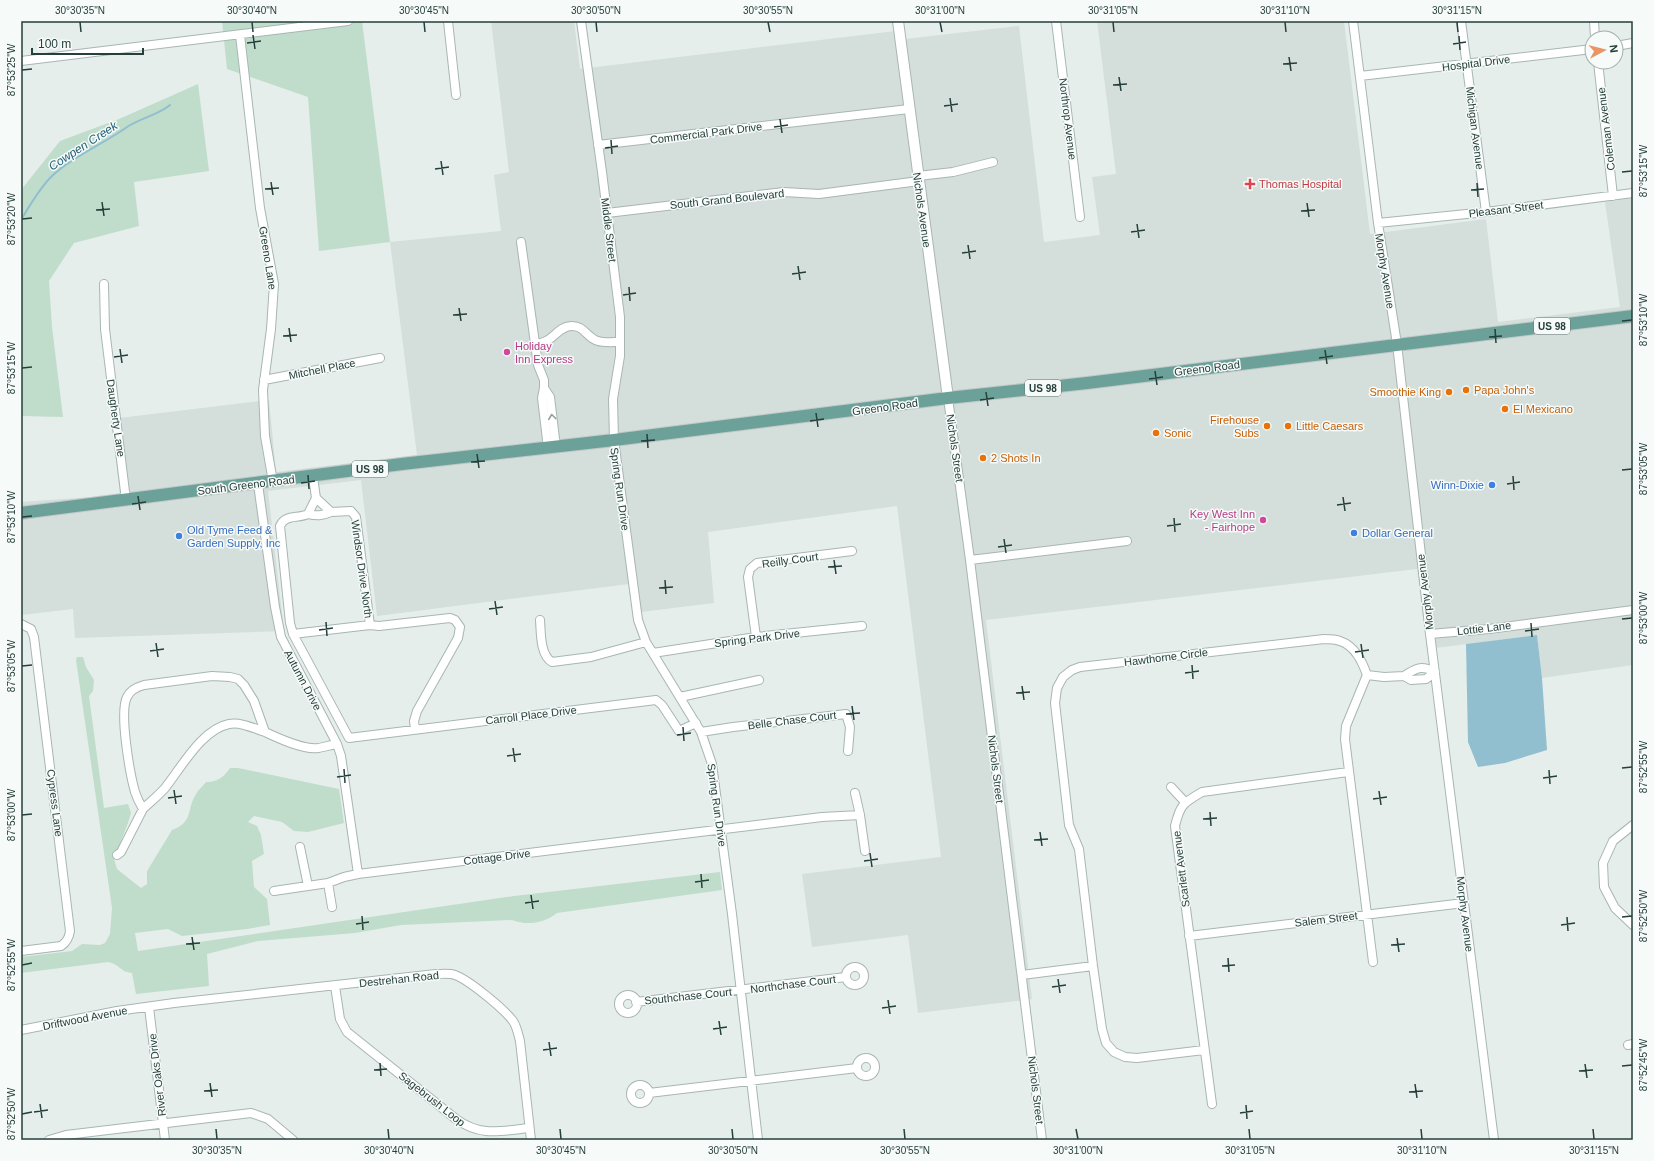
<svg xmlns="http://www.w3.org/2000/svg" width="1654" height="1161" font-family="Helvetica,sans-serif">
	<rect width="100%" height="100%" fill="#e5eeeb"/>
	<path fill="#d4deda" d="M491,21H574L580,69L904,30L905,39L1019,26L1044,242L1100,235L1092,177L1116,174L1097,21H1344L1370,234L1486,219L1498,322L1620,307L1605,202L1633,198V665L1542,678L1537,635L1427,649L1417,569L986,620L1032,999L918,1013L908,935L812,947L802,874L941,857L897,506L708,532L714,603L633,613L629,584L377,616L361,480L268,491L284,631L75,638L73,609L21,615V502L120,495L111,419L269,400L276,472L417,455L390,242L501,231L494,175L509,172Z"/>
	<path fill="#c0ddcb" d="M222,21H362L390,242L319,251L308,97L227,69Z
		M198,84L209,171L134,182L139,226L74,243L49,281L52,327L63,417L21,416V190L60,141L119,119Z
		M77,657H83L86,667L94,680L93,691L89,696L104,808L128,804L131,813L128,823L114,859L117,869L141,888L147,884V871L172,830C194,822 186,810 196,794C198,790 203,786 206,782C216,783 224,777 230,768H238L339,789L344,823L308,832L294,831L282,822L254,816L248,822L257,826L261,835L264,854L252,861L254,887L267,899L270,925L247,929L182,936L168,929L135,933L138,951L514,896L720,872L722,890L557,913C545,923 527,926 512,920L401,925L355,933L258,941L207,954L209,986L136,994L132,973C120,972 120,964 108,962L21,973V957L72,951L82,944L100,945L105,943L110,934L112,908L76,660Z"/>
	<path fill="#91bfcf" d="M1537,635L1542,678L1547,750L1505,763L1478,767L1468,742L1466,644Z"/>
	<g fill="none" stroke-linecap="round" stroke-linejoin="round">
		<path stroke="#91bfcf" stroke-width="2" d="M21,220C30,205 39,189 51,177C70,158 105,143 127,127C141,118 158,115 170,105"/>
		<defs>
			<path id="minor" d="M448,21L456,95
				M581,21L602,172L620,317V356L613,399L614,440L638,620L646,642L701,732L712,764L732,914L758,1140
				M1056,21L1080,217
				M1353,21L1378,223L1397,344L1430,634L1494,1140
				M1461,21L1486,212
				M1594,21L1595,38
				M240,35L260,208L274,284L271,329L263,390L265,436L273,482
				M1616,46L1633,43
				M21,61L348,21
				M1598,62L1613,196
				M1360,76L1592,49
				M598,145L909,109
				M918,176L953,172L993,162
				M607,213L784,192L819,194L919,181
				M1378,223L1486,212L1633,193
				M521,242L538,365L544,380V388L542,398L548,448
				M104,284L105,329L126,500
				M535,344C554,343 556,327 571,326C584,325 587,338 598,341C604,343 613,342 620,342
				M264,380L380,358
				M544,388L550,397L556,447
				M948,398L970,560L1042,1140
				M313,477L316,498L331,512L351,511L356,517L370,625L379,626L450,618L455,620L460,627L458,638L417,711L414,721L415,729
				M258,484L275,607L281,637L337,744L341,756L358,874
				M316,498L308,514C298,519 285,514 280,526L290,623L293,634L349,738L656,700L662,705L679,731L696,723
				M308,514C317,516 322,516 331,512
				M970,560L1127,541
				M540,620C541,633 540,655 552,662L591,657L646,642
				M21,624L31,629L34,637L70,931C69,938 67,942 61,946L21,951
				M293,634L370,625
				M1430,634L1489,629L1633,610
				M756,637L748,577L750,569L757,563L852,551
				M653,653L756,637L862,626
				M1367,675L1346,726L1345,739L1373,962
				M680,697L759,680
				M701,732L733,727L846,714L850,727L848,751
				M1171,787L1185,802
				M855,793L860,815L865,851
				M143,809C150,802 158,796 165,788C181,768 202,729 229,724C241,722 253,728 265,732
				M1633,825L1613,841L1603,863L1604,887L1615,908L1633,925
				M300,847L308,886
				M117,855L121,852L143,809C140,804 137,798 135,792C130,774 119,713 127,697C130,690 137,687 144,685L212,676L230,677L238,679L244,685L254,701L265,732C278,738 303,750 318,748C324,747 331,745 337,744
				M328,883L332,907
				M274,891L328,883L344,877L358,874L822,817L860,815
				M1189,936L1464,903
				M846 976a9 9 0 1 1 18 0a9 9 0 1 1-18 0Z
				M1022,975L1093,966
				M335,986L340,1019L347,1032L456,1119C481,1137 500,1131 529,1128
				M619 1004a9 9 0 1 1 18 0a9 9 0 1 1-18 0Z
				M636,1002L846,977
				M149,1007L165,1140
				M21,1030L117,1011L174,1003L436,974C442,974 449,973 455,975C469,980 504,1009 513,1021C517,1027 518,1034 520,1041L531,1140
				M1628,1045L1633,1044
				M1204,1050L1137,1058L1125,1057L1114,1052L1106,1043L1102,1029L1093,966L1079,849L1069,825L1055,703L1057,688L1063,677L1072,670L1080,667L1324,639C1329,639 1335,639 1340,641C1355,646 1362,661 1367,675L1384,677L1404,676L1411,680L1426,679L1435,672C1421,665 1416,668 1404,676
				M857 1067a9 9 0 1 1 18 0a9 9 0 1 1-18 0Z
				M631 1094a9 9 0 1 1 18 0a9 9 0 1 1-18 0Z
				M649,1093L857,1068
				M1212,1104L1175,826C1180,805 1183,803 1202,792L1348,772
				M49,1140L66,1135L251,1113L268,1119L293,1140"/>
			<path id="tertiary" d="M898,21L948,398"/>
			<path id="primary" d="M21,513L402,464L614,440L948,398L1087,383L1633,316"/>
		</defs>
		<use href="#minor" stroke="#a8b6b3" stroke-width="10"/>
		<use href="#tertiary" stroke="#a8b6b3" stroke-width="12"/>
		<use href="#primary" stroke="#c2c9c8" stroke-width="14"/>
		<use href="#minor" stroke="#fff" stroke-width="8"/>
		<use href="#tertiary" stroke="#fff" stroke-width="10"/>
		<use href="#primary" stroke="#6ca199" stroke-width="12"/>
	</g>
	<defs><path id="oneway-chevron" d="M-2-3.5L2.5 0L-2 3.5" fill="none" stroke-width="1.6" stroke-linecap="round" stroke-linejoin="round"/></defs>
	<use stroke="#929f9d" href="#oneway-chevron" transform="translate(552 417) rotate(-97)"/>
	<path fill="none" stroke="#253f3b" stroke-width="1.5" d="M80,22L81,32M252,22L253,32M424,22L425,32M596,22L597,32M768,22L770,32M940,22L942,32M1113,22L1114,32M1285,22L1286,32M1457,22L1458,32M253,35L255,49M1459,36L1460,50M247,43L261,41M1453,44L1466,42M1289,57L1291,71M1283,64L1297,63M22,70L32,69M1119,77L1121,91M1113,85L1127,84M950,98L952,112M944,106L958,104M780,119L782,133M774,127L788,125M611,140L612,154M605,148L618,146M441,161L443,175M435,169L449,167M1622,172L1632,171M271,182L273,195M1477,183L1478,197M265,189L279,188M1471,190L1484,189M102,202L104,216M1307,203L1309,217M96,210L110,209M1301,211L1315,210M22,219L32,218M1137,224L1139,238M1131,232L1145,230M968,245L970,259M962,253L976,251M798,266L800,280M792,274L806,272M629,287L630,301M623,295L636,293M459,308L461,321M453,315L467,314M1622,321L1632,320M289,328L291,342M1495,329L1496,343M283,336L297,335M1489,337L1502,336M120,349L122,363M1325,350L1327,364M114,357L128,355M1319,358L1333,356M22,368L32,367M1155,371L1157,385M1149,379L1163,377M986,392L988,406M980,400L994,398M816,413L818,427M810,421L824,419M647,434L648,448M641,441L655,440M477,454L479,468M471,462L485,461M1622,470L1632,469M308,475L309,489M1513,476L1514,490M301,483L315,481M1507,484L1520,482M138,496L140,510M1343,497L1345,511M132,504L146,502M1337,505L1351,503M22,517L32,516M1174,518L1175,532M1167,526L1181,524M1004,539L1006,553M998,547L1012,545M834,560L836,574M828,567L842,566M665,580L666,594M659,588L673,587M495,601L497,615M489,609L503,607M1622,619L1632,618M326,622L327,636M1531,623L1532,637M319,630L333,628M1525,631L1539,629M156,643L158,657M1361,644L1363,658M150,651L164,649M1355,652L1369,650M1192,665L1193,679M22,666L32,665M1185,673L1199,671M1022,686L1024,700M1016,693L1030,692M852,706L854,720M846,714L860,713M683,727L684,741M677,735L691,733M513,748L515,762M507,756L521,754M1622,768L1632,767M344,769L345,783M1549,770L1550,784M337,777L351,775M1543,778L1557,776M174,790L176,804M1379,791L1381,805M168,798L182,796M1373,799L1387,797M1210,812L1211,826M22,815L32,814M1203,819L1217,818M1040,832L1042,846M1034,840L1048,839M870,853L872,867M864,861L878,859M701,874L702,888M695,882L709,880M531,895L533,909M525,903L539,901M362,916L363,930M1567,917L1568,931M1622,917L1632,916M356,924L369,922M1561,925L1575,923M192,937L194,950M1397,938L1399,952M186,944L200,943M1391,945L1405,944M1228,958L1229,972M22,965L32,963M1222,966L1235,965M1058,979L1060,993M1052,987L1066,985M888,1000L890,1014M882,1008L896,1006M719,1021L721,1035M713,1029L727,1027M549,1042L551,1056M543,1050L557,1048M380,1063L381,1076M1585,1064L1587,1078M1622,1066L1632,1065M374,1070L387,1069M1579,1071L1593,1070M210,1083L212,1097M1415,1084L1417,1098M204,1091L218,1090M1409,1092L1423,1091M40,1104L42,1118M1246,1105L1247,1119M34,1112L48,1110M1240,1113L1253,1111M22,1114L32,1112M216,1129L217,1139M388,1129L389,1139M560,1129L561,1139M732,1129L733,1139M904,1129L905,1139M1076,1129L1078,1139M1249,1129L1250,1139M1421,1129L1422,1139M1593,1129L1594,1139"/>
	<path fill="#e0444e" stroke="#f6faf8" stroke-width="1.5" d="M1248 178h4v4h4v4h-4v4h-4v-4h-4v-4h4z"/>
	<g fill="#d1479c" stroke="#f6faf8" stroke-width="1.5">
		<circle cx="507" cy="352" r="4"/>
		<circle cx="1263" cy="520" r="4"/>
	</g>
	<g fill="#e8710a" stroke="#f6faf8" stroke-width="1.5">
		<circle cx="1466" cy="390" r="4"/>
		<circle cx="1449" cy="392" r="4"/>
		<circle cx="1505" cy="409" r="4"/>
		<circle cx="1267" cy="426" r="4"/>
		<circle cx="1288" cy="426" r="4"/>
		<circle cx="1156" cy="433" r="4"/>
		<circle cx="983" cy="458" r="4"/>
	</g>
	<g fill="#3f7fe0" stroke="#f6faf8" stroke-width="1.5">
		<circle cx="1492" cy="485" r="4"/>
		<circle cx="1354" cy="533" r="4"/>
		<circle cx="179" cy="536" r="4"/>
	</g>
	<g text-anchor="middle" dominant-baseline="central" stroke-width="3" stroke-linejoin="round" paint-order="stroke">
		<g fill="#f6faf8" stroke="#647774" stroke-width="1">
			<rect x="1534" y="318" width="36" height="16" rx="3"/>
			<rect x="1025" y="380" width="36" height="16" rx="3"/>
			<rect x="352" y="461" width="36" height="16" rx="3"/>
		</g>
		<g font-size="10" font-weight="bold" fill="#253f3b">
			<text x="1552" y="326">US 98</text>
			<text x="1043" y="388">US 98</text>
			<text x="370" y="469">US 98</text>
		</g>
		<g font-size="11" fill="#253f3b" stroke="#f6faf8">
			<text transform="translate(1476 63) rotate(-7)">Hospital Drive</text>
			<text transform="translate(1068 119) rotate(83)">Northrop Avenue</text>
			<text transform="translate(1475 128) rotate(83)">Michigan Avenue</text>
			<text transform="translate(1606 129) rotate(-97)">Coleman Avenue</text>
			<text transform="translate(706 133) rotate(-7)">Commercial Park Drive</text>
			<text transform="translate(727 199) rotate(-6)">South Grand Boulevard</text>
			<text transform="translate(1506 209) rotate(-7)">Pleasant Street</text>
			<text transform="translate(922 210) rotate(82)">Nichols Avenue</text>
			<text transform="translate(609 230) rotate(83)">Middle Street</text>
			<text transform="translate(268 258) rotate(81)">Greeno Lane</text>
			<text transform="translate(1385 271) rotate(81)">Morphy Avenue</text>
			<text transform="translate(1207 368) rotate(-7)">Greeno Road</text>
			<text transform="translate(322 369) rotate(-11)">Mitchell Place</text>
			<text transform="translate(885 407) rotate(-8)">Greeno Road</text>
			<text transform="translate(116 418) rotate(82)">Daugherty Lane</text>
			<text transform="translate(955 448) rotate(82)">Nichols Street</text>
			<text transform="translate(246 485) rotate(-7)">South Greeno Road</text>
			<text transform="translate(620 489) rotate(82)">Spring Run Drive</text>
			<text transform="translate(790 560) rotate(-8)">Reilly Court</text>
			<text transform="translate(362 569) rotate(82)">Windsor Drive North</text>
			<text transform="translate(1425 592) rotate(-97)">Morphy Avenue</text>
			<text transform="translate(1484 628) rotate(-7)">Lottie Lane</text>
			<text transform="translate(757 638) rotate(-7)">Spring Park Drive</text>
			<text transform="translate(1166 657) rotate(-7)">Hawthorne Circle</text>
			<text transform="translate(303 680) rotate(62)">Autumn Drive</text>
			<text transform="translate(531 715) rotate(-7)">Carroll Place Drive</text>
			<text transform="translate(792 720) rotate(-7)">Belle Chase Court</text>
			<text transform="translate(996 769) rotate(83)">Nichols Street</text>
			<text transform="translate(55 803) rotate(83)">Cypress Lane</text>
			<text transform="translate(717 805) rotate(82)">Spring Run Drive</text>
			<text transform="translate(497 857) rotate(-7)">Cottage Drive</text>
			<text transform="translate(1181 869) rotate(-97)">Scarlett Avenue</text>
			<text transform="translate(1465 914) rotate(83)">Morphy Avenue</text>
			<text transform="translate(1326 919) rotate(-7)">Salem Street</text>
			<text transform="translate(399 979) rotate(-6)">Destrehan Road</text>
			<text transform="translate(793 984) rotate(-7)">Northchase Court</text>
			<text transform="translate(688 996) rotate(-6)">Southchase Court</text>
			<text transform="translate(85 1018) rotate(-11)">Driftwood Avenue</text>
			<text transform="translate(157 1075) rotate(-97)">River Oaks Drive</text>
			<text transform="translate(1036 1090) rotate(83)">Nichols Street</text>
			<text transform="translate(432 1099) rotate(38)">Sagebrush Loop</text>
		</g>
		<g font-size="11" fill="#be3a42" stroke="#f6faf8" text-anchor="start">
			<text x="1259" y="184">Thomas Hospital</text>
		</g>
		<g font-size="11" fill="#b23c85" stroke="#f6faf8" text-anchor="start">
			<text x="515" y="346">Holiday<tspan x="515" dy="13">Inn Express</tspan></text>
			<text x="1255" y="514" text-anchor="end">Key West Inn<tspan x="1255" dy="13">- Fairhope</tspan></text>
		</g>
		<g font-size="11" fill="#c56008" stroke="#f6faf8" text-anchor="start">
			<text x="1474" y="390">Papa John's</text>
			<text x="1441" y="392" text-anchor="end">Smoothie King</text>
			<text x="1513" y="409">El Mexicano</text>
			<text x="1259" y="420" text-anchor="end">Firehouse<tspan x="1259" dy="13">Subs</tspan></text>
			<text x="1296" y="426">Little Caesars</text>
			<text x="1164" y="433">Sonic</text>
			<text x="991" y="458">2 Shots In</text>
		</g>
		<g font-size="11" fill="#366cbe" stroke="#f6faf8" text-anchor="start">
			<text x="1484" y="485" text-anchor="end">Winn-Dixie</text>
			<text x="187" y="530">Old Tyme Feed &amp;<tspan x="187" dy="13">Garden Supply, Inc</tspan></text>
			<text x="1362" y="533">Dollar General</text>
		</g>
		<g font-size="12" font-style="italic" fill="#216179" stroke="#f6faf8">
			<text transform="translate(83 146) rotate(-33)">Cowpen Creek</text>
		</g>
	</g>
	<rect width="1654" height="1161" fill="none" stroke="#f6faf8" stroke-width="44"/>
	<g transform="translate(1604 50) rotate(83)"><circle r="19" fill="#f6faf8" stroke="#a2afac"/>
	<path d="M0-3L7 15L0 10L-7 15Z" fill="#eb9466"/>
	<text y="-6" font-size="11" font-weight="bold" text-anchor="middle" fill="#253f3b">N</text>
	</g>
	<path d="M32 48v6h111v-6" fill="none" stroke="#253f3b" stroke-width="2"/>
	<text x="38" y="48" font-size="12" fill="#253f3b" stroke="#f6faf8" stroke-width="3" paint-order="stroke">100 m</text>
	<rect x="22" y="22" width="1610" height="1117" fill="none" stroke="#253f3b" stroke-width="1.5"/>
	<g font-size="10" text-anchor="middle" fill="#253f3b">
		<text x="80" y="14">30°30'35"N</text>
		<text x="252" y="14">30°30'40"N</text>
		<text x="424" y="14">30°30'45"N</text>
		<text x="596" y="14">30°30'50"N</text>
		<text x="768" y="14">30°30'55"N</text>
		<text x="940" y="14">30°31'00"N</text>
		<text x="1113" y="14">30°31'05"N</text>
		<text x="1285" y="14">30°31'10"N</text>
		<text x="1457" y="14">30°31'15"N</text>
		<text transform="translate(11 70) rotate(-90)" y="4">87°53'25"W</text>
		<text transform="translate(1643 171) rotate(-90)" y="4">87°53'15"W</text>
		<text transform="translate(11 219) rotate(-90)" y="4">87°53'20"W</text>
		<text transform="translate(1643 320) rotate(-90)" y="4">87°53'10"W</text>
		<text transform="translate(11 368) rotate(-90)" y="4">87°53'15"W</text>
		<text transform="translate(1643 469) rotate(-90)" y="4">87°53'05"W</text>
		<text transform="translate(11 517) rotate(-90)" y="4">87°53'10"W</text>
		<text transform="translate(1643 618) rotate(-90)" y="4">87°53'00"W</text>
		<text transform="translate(11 666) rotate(-90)" y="4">87°53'05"W</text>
		<text transform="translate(1643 767) rotate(-90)" y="4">87°52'55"W</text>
		<text transform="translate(11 815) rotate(-90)" y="4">87°53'00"W</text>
		<text transform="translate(1643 916) rotate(-90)" y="4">87°52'50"W</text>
		<text transform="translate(11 965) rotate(-90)" y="4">87°52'55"W</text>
		<text transform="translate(1643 1065) rotate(-90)" y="4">87°52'45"W</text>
		<text transform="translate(11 1114) rotate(-90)" y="4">87°52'50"W</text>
		<text x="217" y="1154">30°30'35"N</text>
		<text x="389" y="1154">30°30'40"N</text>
		<text x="561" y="1154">30°30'45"N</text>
		<text x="733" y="1154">30°30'50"N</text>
		<text x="905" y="1154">30°30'55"N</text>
		<text x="1078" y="1154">30°31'00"N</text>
		<text x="1250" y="1154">30°31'05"N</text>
		<text x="1422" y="1154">30°31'10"N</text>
		<text x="1594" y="1154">30°31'15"N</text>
	</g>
</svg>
